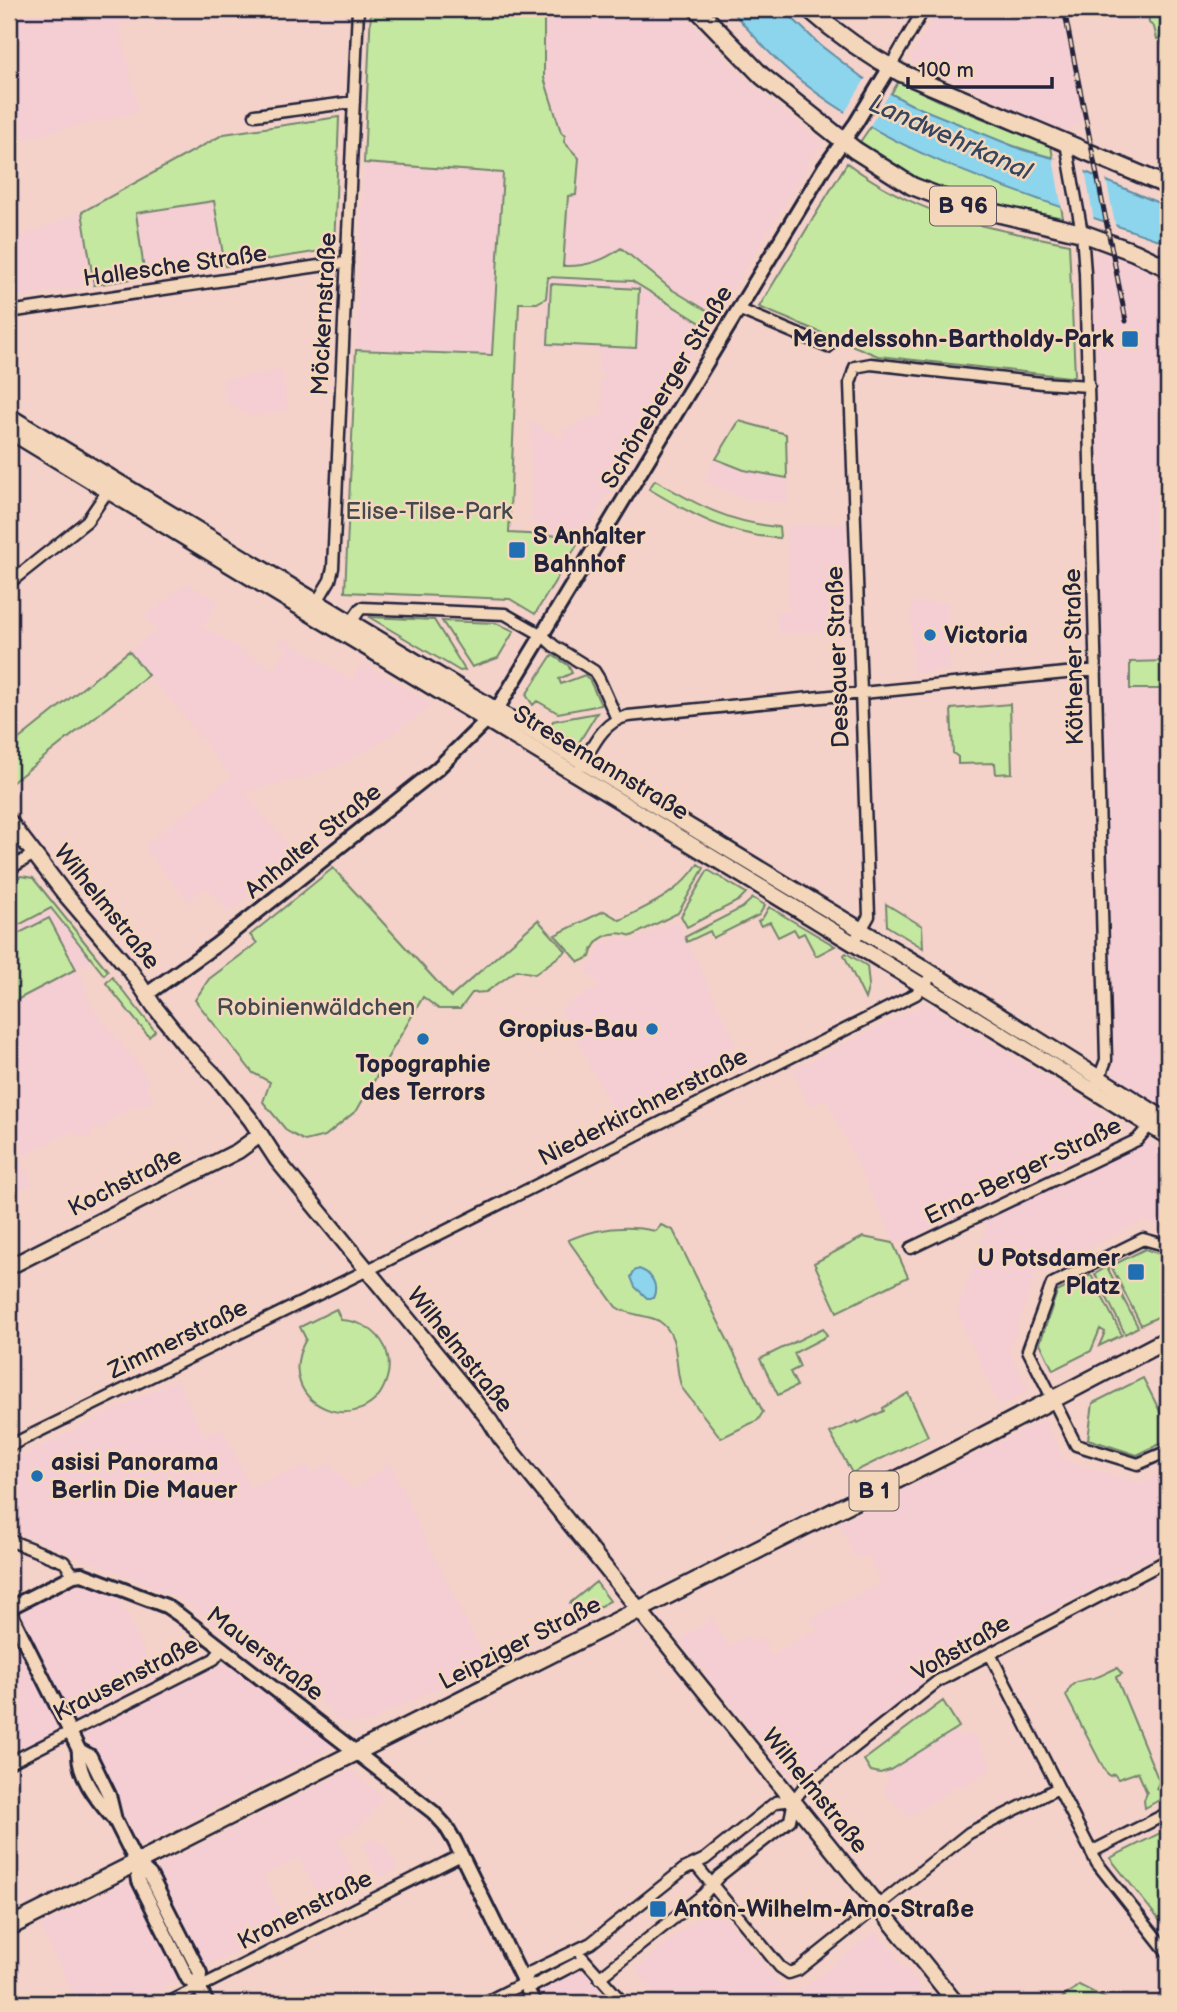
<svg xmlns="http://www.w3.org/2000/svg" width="1177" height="2012" font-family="'Balsamiq Sans',sans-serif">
	<rect width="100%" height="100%" fill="#f4d2c9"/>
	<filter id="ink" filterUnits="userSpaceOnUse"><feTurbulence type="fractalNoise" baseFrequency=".0143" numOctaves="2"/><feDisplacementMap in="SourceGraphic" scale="14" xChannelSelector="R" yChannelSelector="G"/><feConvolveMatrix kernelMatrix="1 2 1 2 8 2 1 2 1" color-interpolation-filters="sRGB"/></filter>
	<g filter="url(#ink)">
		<path fill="#f4ced3" d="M9,9H184L119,24L139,112L9,142Z
			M544,9H677L753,87L822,142L724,303L728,306L721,319L671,289L629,256H613L580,266H563L568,196L563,142L565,136L561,133L544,79Z
			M940,9H1060L1071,50L1083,121L1063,133L953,80L913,63L911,56Z
			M364,163L503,172L492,355L356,350Z
			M214,201L225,266L145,277L135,213Z
			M82,212L94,285L9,298V241Z
			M1107,250L1168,276V1116L1127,1090L1128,1087L1116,1079L1114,1075L1093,261L1098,252L1106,253Z
			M547,277L632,281L709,328L582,537L532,535L530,420L562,439L563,429L577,425V421H588V417H603L600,381L603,379V374H599V350L545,348Z
			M282,370L288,411L251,416L226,401L222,379Z
			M739,421L786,434L788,504L740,497L703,481Z
			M846,524L850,630L778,633L776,613L789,611L787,526Z
			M187,583L219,602L203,626L274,669L287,650L279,645L283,638L352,680L363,662L431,704L427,709L378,744L341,764L308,777L245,792L297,857L228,913L207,887L188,902L145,848L147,843L231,777L170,699L168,700L129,651L156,630L145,617Z
			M947,602L950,670L912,674L911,603Z
			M21,876L26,877L92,961L77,970L88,987L83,991L88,997L86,999L149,1078L146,1087L153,1096L149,1105L144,1107L137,1105L111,1119L103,1129L95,1128L89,1137H81L72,1131L19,1158L32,1184L16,1192L9,1181V882Z
			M677,920L737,1045L728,1049L738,1070L622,1128L560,1008L600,986L583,967L594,961L598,949L602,944L619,938L632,942Z
			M927,1003L1131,1130L1113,1137L911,1239L895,1242L826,1099L810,1106L792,1070Z
			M1146,1139L1168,1154V1228L1144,1220L1036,1273L1009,1351L1029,1391L999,1406L957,1312L986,1227L982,1219L1001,1210L1004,1212L1014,1204L1016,1205L1023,1202L1026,1197L1029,1199L1075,1177L1077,1173L1096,1164H1100L1136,1146L1138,1143Z
			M177,1379L204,1436L222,1429L250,1487L308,1464L313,1473L330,1462L353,1491L390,1462L425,1538L488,1664L382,1715L372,1723H353L339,1720L331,1714L332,1712L298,1686L296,1687L276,1669L274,1671L180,1598L9,1529V1462Z
			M1044,1420L1064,1460L1141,1484L1168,1470V1548L927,1676L925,1682L801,1780H792L679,1641L713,1617L719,1632L730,1646L749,1636L753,1643L763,1638L772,1656L812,1631L813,1633L817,1631L811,1618L881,1583L868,1555L857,1559L838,1523Z
			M80,1579L117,1594L157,1678L75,1720L71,1718L19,1613L23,1607Z
			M9,1625L59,1726L57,1730L9,1754Z
			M226,1662L328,1739L330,1742V1749L147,1843H138L84,1734Z
			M943,1701L959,1727L954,1731L959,1737L972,1735L978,1741L992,1769L961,1787L956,1786L909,1817L883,1791L889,1776L886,1772L871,1771L864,1760Z
			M350,1770L384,1797L366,1821L353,1831L337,1839L361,1888L324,1907L299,1858L263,1876L287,1925L206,1966L156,1867Z
			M373,1837L385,1845L398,1869L379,1879L363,1846Z
			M129,1881L178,1980L133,2003H78L40,1926Z
			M715,1904L791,1998L876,1931L899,1960L898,1962L902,1967L904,1966L926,1995L924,1998L928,2003H664L635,1969Z
			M578,1967L582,1969L616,2003H543L536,1989Z"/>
		<path fill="#c5e8a1" stroke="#74856e" stroke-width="2" d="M371,9H544V78L561,132L565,136L564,142L579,158L576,195L568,196L563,266C586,267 604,261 621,248L671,289L716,316L709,328L632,281L548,277L546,298L537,303H519L509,533L582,537L535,614L510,599L345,592L356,350L492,355L503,173L364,163Z
			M1148,9H1168V67L1161,38L1157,39L1154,27L1149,23Z
			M899,81L944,103L1051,146L1053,158C1002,144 936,119 891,94Z
			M339,117L334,249L225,266L214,201L136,213L145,277L94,285L82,212L224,134Z
			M871,126L895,139L1038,199L1061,206L1063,218C982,201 928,195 860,142Z
			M847,163C921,218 981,226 1069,244L1075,375L1070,377L878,356L759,307Z
			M551,284L639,289L636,348L548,344Z
			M739,421L786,434L787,478L744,470L716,459Z
			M655,480C697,505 730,523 779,527L780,538C729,536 691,514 649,489Z
			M369,617L434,620L465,670L460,671Z
			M442,621L496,623L514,631L498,658L472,667Z
			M129,651L148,675L9,785V747Z
			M552,655L568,665L572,673L559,679L561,684L585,675L590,681L601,705L558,713L537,701L533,705L526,695Z
			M1168,661V689H1130V662Z
			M1010,704L1012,773L996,774L995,763L958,764V757L953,753L951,709Z
			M597,713L578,744L550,727L553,721Z
			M698,864L704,868L678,913L632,936C613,929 594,936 590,957L579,962L555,935L604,911L620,920C650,905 679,893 698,864Z
			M333,868L451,997L538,920L566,951L535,974L517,970L486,992L472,993L460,1009H439L423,997L357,1110L325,1136L305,1141L287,1131L263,1102L270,1082L253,1073L195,1000L209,979L257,943L250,935Z
			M708,870L746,893L738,901L687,927L681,916Z
			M21,876L33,878L108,971L104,975L51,908L15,927L9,915V882Z
			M753,898L765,905L759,915L713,938L710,931L687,942L685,937L742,908Z
			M886,904L922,926L923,948L887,926Z
			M769,907L835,946L816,956L804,933L798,936L794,929L778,937L770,922L761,926L758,921L762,919Z
			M49,918L76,969L9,1004V938Z
			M846,953L867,966L869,985L865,999L844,955Z
			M112,977L155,1031L149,1037L106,983Z
			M661,1225L673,1230L763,1412L758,1420L721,1438L682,1388C673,1367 682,1336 659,1321C646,1314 629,1316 616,1307L568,1240C597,1228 625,1224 656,1231Z
			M863,1237L893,1243L908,1277L837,1312L814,1263Z
			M1145,1249L1168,1257V1312L1141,1325L1111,1266Z
			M1107,1267L1138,1327L1125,1334L1095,1274Z
			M1091,1275L1122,1335L1099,1346L1105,1332L1100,1329L1091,1351L1053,1370L1040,1343L1057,1292Z
			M336,1309L341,1320C359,1321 376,1329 385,1347C389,1357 390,1368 387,1378C369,1443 268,1407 306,1339L300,1327Z
			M823,1328L827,1336L794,1353L800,1367L790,1372L797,1386L778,1395L760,1359Z
			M1143,1378L1168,1427V1440L1137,1455L1088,1439L1093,1403Z
			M908,1393L928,1436L852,1473L830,1433L857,1421L858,1423L884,1411L883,1408Z
			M596,1582L610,1601L580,1617L570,1603Z
			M1117,1668L1122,1674L1116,1677L1159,1781L1156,1790L1165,1779L1168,1785V1795L1145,1808L1144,1800L1147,1793L1138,1772L1118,1779L1114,1774L1110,1776L1105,1771L1066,1696C1071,1680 1080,1681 1094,1678C1102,1676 1109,1671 1117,1668Z
			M943,1701L959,1727L890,1770L880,1773L871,1771L864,1760Z
			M1168,1829V1931L1110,1858Z
			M1079,1985L1114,2003H1056Z"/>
		<path fill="#8cd5ec" stroke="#628da5" stroke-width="2" d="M730,9H783L820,45L863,78L910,104L1023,150L1053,158L1168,207V247L1167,243C1043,199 906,164 801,81C774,60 752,34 730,9Z
			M639,1269C652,1273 659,1286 653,1298H647L635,1287L631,1277L634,1271Z"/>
		<path fill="#f4d2c9" d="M867,76L891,91L868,129L844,114Z
			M1053,158L1063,159L1085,169L1094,221L1062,210Z
			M1095,173L1106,178L1116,229L1105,225Z"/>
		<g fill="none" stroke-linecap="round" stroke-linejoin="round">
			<defs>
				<path id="minor" d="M890,67L924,9
					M255,115L354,102
					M1066,143L1082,233L1085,273L1106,1060L1097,1084
					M738,309L828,347
					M9,312L332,264L347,263
					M9,583L87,521L111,486
					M315,605L330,580L333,568L358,9
					M349,625L361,608L505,614L542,635L554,646L594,671L599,679L617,719
					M581,766C593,746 603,721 628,716L1096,670
					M9,869L34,854
					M854,942L869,916L850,383L855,367L871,364L1042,383L1089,386
					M1168,1246L1143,1239L1052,1284L1028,1350L1076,1445L1138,1464L1168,1451
					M911,1248L1137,1140L1150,1125
					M9,1446L386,1261L916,994L933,974
					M9,1540L64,1562L74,1575
					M990,1654L1097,1863L1168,1953
					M9,1763L214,1659L223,1648
					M1091,1852L1168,1813
					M695,1864L780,1967L789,1973L798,1970L969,1833L1058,1788
					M582,1957L623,2003
					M599,1978L704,1894L719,1876L790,1820L794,1800L804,1787L938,1681L1168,1560
					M524,1983L529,1973L591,1943L684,1869L705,1859L776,1802L794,1800
					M168,2003L461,1855
					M484,2003L524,1983L535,1985L583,1960"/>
				<path id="tertiary" d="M147,994L216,945L437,769L496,711L824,168L856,123L890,67
					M9,1608L74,1575L82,1574L166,1606L178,1614L433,1812L445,1825L454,1840L534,2003
					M9,1610L79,1750L90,1756L109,1795L115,1820L136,1862L139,1881L188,1979L199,1988L207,2003
					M79,1750C77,1775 96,1799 112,1817
					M136,1862L150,1875L200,1973L199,1988"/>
				<path id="secondary" d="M9,416L921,966L1168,1121
					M9,431C395,666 784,898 1168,1137
					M9,821L64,893L130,970L154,1006L185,1045L219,1080L251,1120L277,1160L469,1394L490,1421L500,1437L956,2003
					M9,1267L238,1151L260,1135"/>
				<path id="primary" d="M697,9L762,76L855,150L912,186L962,205L1082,233L1134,252L1168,268
					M809,9C836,33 869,56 901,73L1168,186
					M9,1927L960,1448L1168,1339"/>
			</defs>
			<use href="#minor" stroke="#22223b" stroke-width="15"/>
			<use href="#tertiary" stroke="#22223b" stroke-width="18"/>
			<use href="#secondary" stroke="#22223b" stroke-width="19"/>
			<use href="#primary" stroke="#22223b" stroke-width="21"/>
			<use href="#minor" stroke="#f4d7ba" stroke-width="10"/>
			<use href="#tertiary" stroke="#f4d7ba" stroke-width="12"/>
			<use href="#secondary" stroke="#f4d7ba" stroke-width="14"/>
			<use href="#primary" stroke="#f4d7ba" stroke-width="16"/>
			<defs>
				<path id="rail" d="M1064,9L1126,321"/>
			</defs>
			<use href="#rail" stroke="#22223b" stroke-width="5"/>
			<use href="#rail" stroke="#f4d7ba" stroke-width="2.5" stroke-dasharray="8" stroke-linecap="butt"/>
		</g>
	</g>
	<g fill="#1f6fb2" stroke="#f4d7ba" stroke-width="2.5">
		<rect x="1121" y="330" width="18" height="18" rx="3.5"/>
		<rect x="508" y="541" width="18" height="18" rx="3.5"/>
		<circle cx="930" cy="635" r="7"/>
		<circle cx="652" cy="1029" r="7"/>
		<circle cx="423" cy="1039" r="7"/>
		<rect x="1127" y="1263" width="18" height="18" rx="3.5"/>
		<circle cx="37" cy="1476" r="7"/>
		<rect x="649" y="1900" width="18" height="18" rx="3.5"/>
	</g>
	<g text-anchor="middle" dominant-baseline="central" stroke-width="5" stroke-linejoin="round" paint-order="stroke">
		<g fill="#f4d7ba" stroke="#615861" stroke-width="2">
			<rect x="930" y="186.5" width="66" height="39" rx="5"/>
			<rect x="849.5" y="1471.5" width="49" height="39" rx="5"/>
		</g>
		<g font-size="23" font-weight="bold" fill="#22223b">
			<text x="963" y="206">B 96</text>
			<text x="874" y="1491">B 1</text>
		</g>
		<g font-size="24" fill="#22223b" stroke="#f4d7ba">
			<text transform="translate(175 266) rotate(-8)">Hallesche Straße</text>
			<text transform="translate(324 314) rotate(-87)">Möckernstraße</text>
			<text transform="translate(667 387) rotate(-59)">Schöneberger Straße</text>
			<text transform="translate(838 657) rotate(-92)">Dessauer Straße</text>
			<text transform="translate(1074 657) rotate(-91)">Köthener Straße</text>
			<text transform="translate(601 763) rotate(31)">Stresemannstraße</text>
			<text transform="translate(313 841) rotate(-39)">Anhalter Straße</text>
			<text transform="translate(107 907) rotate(51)">Wilhelmstraße</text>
			<text transform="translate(643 1107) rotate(-27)">Niederkirchnerstraße</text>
			<text transform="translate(1023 1171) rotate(-26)">Erna-Berger-Straße</text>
			<text transform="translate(125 1182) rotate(-27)">Kochstraße</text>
			<text transform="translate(178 1339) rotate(-26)">Zimmerstraße</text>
			<text transform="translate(460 1350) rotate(51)">Wilhelmstraße</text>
			<text transform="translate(520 1643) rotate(-27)">Leipziger Straße</text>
			<text transform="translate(961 1648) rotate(-30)">Voßstraße</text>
			<text transform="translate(265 1654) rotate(37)">Mauerstraße</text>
			<text transform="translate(126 1679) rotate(-27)">Krausenstraße</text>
			<text transform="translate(815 1791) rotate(51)">Wilhelmstraße</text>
			<text transform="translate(305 1910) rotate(-27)">Kronenstraße</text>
		</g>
		<g font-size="24" font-weight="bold" fill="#22223b" stroke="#f4d7ba" text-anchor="start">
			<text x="1114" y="339" text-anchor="end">Mendelssohn-Bartholdy-Park</text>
			<text x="533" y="536">S Anhalter<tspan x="533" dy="28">Bahnhof</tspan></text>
			<text x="944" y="635">Victoria</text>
			<text x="638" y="1029" text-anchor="end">Gropius-Bau</text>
			<text x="423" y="1064" text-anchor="middle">Topographie<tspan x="423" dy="28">des Terrors</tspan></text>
			<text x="1120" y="1258" text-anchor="end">U Potsdamer<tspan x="1120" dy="28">Platz</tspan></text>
			<text x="51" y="1462">asisi Panorama<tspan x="51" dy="28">Berlin Die Mauer</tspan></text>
			<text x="674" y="1909">Anton-Wilhelm-Amo-Straße</text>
		</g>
		<g font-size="24" fill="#434a4f" stroke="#f4d7ba">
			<text x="429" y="511">Elise-Tilse-Park</text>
			<text x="316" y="1007">Robinienwäldchen</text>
		</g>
		<g font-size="26" font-style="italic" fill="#37465e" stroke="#f4d7ba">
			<text transform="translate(950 138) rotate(24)">Landwehrkanal</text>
		</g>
	</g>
	<rect width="1177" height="2012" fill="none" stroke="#f4d7ba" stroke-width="35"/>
	<rect x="18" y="18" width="1142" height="1977" fill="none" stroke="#22223b" stroke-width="2.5" filter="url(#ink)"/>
	<path d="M908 77v10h144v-10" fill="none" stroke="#22223b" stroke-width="3.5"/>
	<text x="918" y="77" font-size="21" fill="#22223b" stroke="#f4d7ba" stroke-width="5" paint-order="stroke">100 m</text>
</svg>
